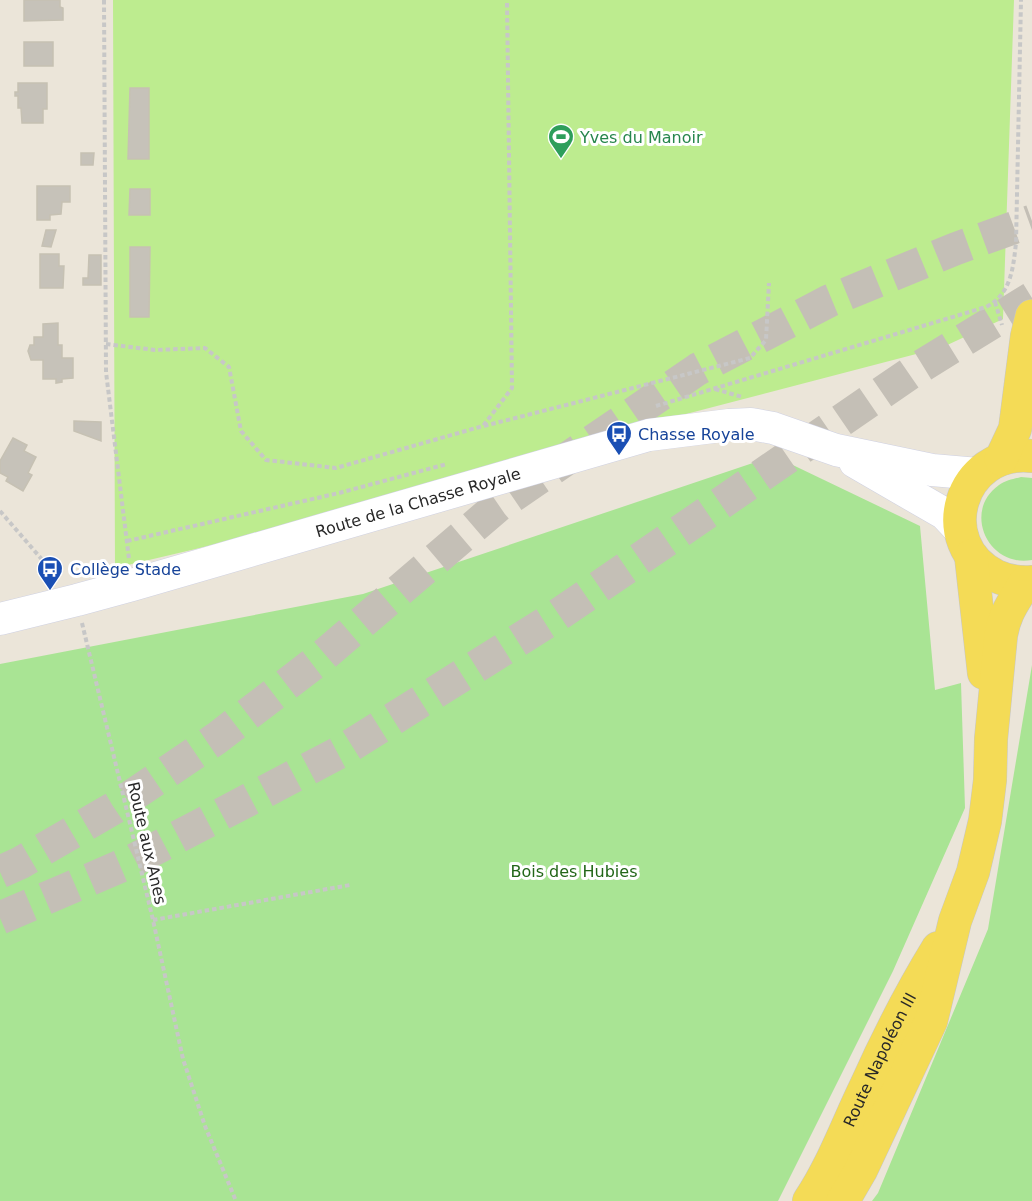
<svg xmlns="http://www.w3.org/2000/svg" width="1032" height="1201" font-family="'DejaVu Sans',sans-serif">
	<rect width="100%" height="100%" fill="#ebe5d9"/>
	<path fill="#a9e494" d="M774,456L920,526L935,690L961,683L965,808L893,971L778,1201H0V664L363,594Z
		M1021,477L1032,478V560C988,568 962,511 999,485C1006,480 1014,479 1021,477Z
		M1032,665V1201H872L878,1193L988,929Z"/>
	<path fill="#bdec8f" d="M113,0H1014L1003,319L943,347L613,433L331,517L115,568Z"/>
	<path fill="#c6c2b9" stroke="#c6c1b3" stroke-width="1.5" d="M24,0H60V7L63,8V20L24,21Z
		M24,42H53V66H24Z
		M18,83H47V109H43V123H22L21,108H18V96H15V92H18Z
		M130,88H149V159H128Z
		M81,153H94L93,165H81Z
		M37,186H70V202H62L61,214L50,215V220H37Z
		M130,189H150V215H129Z
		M46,230H56L51,247L42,246Z
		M130,247H150L149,317H130Z
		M40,254H59V266H64L63,288H40Z
		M89,255H101V285H83V278H88Z
		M58,323V345H62V358H73V378L62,379V382L56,383V379H43V360H31L28,351L30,345H34V337H43V324Z
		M74,421L101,422V441L74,431Z
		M13,438L27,445L24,451L36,457L28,473L32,475L23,491L6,481L8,477L0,473V461Z"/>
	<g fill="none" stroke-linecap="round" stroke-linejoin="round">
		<path stroke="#c4bfb6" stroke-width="33" stroke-dasharray="33 16" stroke-linecap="butt" d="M0,872L20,863L114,808L217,738L317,661L498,506L698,369L829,301L955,249L1032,221
			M0,918L128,863L342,751L555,617L915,370L1032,298"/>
		<defs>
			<g id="minor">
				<path d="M855,462L945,514L960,530"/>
				<path id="s1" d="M0,619L77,600L132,585L649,435L729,425L751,424L773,428L836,450L932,470L978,474"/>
			</g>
			<g id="major">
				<path d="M1032,456C960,448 931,544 996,576C1007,581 1020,583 1032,582"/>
				<path d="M1001,459L1015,429L1027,336L1032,316"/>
				<path d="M971,556L984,673"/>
				<path id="s2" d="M809,1201C833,1165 847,1125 866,1086C887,1039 911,992 938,948"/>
				<path d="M843,1201L861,1170L931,1021L955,921L973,872L985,821L990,780L991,739L1001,635C1005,612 1014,602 1025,583"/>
			</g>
		</defs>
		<use href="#minor" stroke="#cfd1e2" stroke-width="33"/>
		<use href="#major" stroke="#c7c7c7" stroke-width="34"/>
		<path stroke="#c7c7c7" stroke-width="4" stroke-dasharray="4.5 3" stroke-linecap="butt" d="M104,0L106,372L129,559
			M995,302L1002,325
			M106,344L155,350L205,348L229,367L241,431L266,460L336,468L483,426L512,388L507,0
			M715,389L742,397
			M656,406L986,307C1011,294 1013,269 1016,243L1021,0
			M484,426L750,358L766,340L769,283
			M0,511L58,578
			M127,541L339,493L447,464
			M82,623L153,920L183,1059L205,1126L236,1201
			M153,920L350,885"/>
		<use href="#minor" stroke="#fff" stroke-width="32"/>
		<use href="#major" stroke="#f4db56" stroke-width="33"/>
	</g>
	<defs>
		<symbol id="stadium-pin" viewBox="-11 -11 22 30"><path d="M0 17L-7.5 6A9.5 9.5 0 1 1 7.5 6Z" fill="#2e9e5b" stroke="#fff"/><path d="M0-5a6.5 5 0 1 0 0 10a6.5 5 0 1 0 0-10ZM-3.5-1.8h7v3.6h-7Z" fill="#fff"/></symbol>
		<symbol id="bus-pin" viewBox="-11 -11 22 30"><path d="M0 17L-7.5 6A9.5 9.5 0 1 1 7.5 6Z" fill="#1a4fb4" stroke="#fff"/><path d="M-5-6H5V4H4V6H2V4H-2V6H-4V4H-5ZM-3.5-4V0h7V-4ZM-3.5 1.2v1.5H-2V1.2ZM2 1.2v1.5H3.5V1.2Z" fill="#fff"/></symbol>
	</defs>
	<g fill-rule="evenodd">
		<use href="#stadium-pin" x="546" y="122" width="30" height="40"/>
		<use href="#bus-pin" x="604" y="419" width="30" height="40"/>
		<use href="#bus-pin" x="35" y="554" width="30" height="40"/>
	</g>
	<g text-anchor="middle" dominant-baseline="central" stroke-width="6" stroke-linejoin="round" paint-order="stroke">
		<g font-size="16" fill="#27864d" stroke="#fff" text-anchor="start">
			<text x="580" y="137">Yves du Manoir</text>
		</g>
		<g font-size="16" fill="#164399" stroke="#fff" text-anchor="start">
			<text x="638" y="434">Chasse Royale</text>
			<text x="70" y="569">Collège Stade</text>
		</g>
		<g font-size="16" fill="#282828" stroke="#fff">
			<text stroke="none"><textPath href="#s1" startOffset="434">Route de la Chasse Royale</textPath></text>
			<text transform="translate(147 843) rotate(77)">Route aux Anes</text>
			<text stroke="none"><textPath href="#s2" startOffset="158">Route Napoléon III</textPath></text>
		</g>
		<g font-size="16" fill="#226618" stroke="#fff">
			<text x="574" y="871">Bois des Hubies</text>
		</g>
	</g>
</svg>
